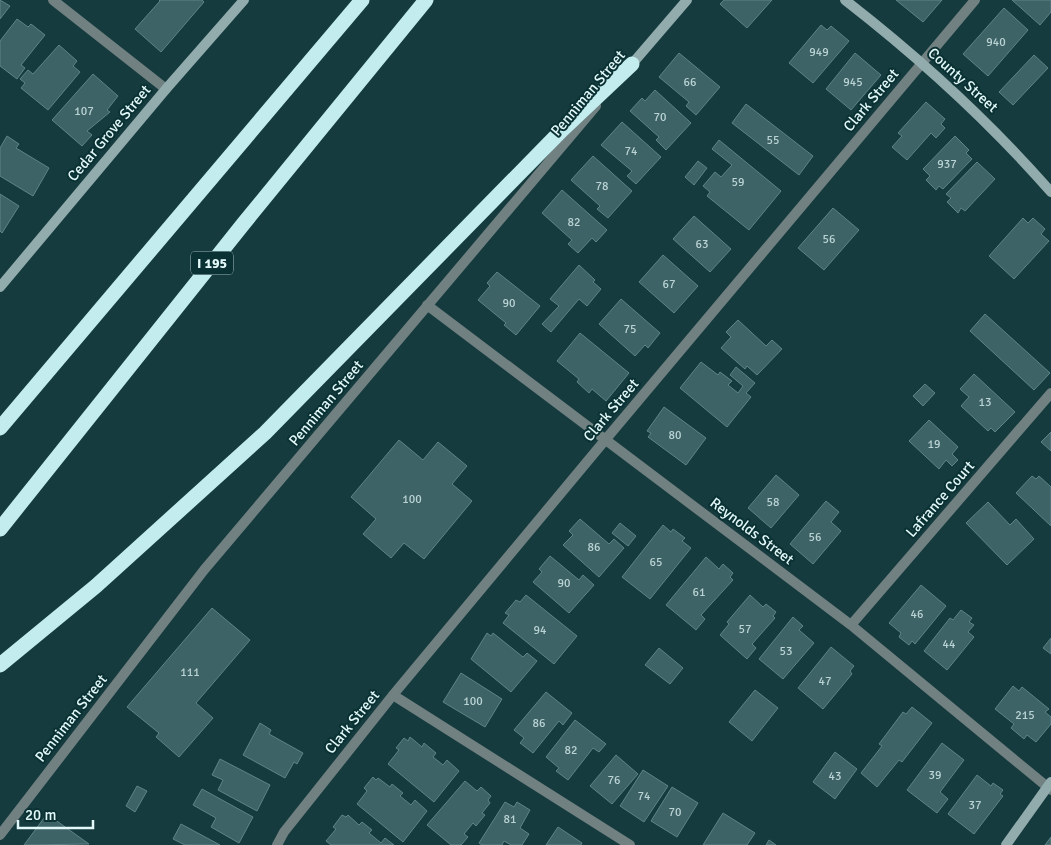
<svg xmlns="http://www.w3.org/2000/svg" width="1051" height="845" font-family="Signika,sans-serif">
	<rect width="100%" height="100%" fill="#163b3e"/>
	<path fill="#3e6366" stroke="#5e8487" d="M0,0L10,6L0,19Z
		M159,0H202L204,2L161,52L135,29L160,1Z
		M724,0H772L747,28L720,4Z
		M896,0H942L923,22Z
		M1012,0H1051V12L1040,25Z
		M1004,8L1028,30L988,76L963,54Z
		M17,19L28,27L31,24L45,35L21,65L25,68L17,79L0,66V41Z
		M821,25L827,30L831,26L849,41L813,83L789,63Z
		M59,45L77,61L73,66L80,72L48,110L21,88L25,83L20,79L28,70L33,74Z
		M679,53L720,87L696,115L686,106L689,102L659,77Z
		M855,53L881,75L851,110L826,89Z
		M1034,55L1048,68L1013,105L999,92Z
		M93,74L118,96L107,110L110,112L87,131L92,135L82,146L52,120Z
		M655,90L691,123L666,150L656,140L659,137L630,111L642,98L645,101Z
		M926,102L945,119L941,124L945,128L936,138L931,133L907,160L892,147L902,136L898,133Z
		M746,104L813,156L799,175L732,123Z
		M622,122L661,157L636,184L627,176L632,171L601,145Z
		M7,136L19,144L16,148L49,168L33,196L0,176V148Z
		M955,136L969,150L966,153L972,159L943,189L939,186L936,190L926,180L930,176L923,169Z
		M719,140L781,191L749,230L707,196L710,192L703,186L715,172L721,177L732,165L712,149Z
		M593,156L632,191L608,218L597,209L600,206L571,180Z
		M698,161L707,168L694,185L685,177Z
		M977,162L995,179L965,211L961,208L958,213L947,202L951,198L946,194Z
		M562,190L607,230L596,242L592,238L578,253L568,244L572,240L542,213Z
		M0,194L19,206L2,233L0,231Z
		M833,208L859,230L824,270L798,248Z
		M694,216L731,249L710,272L673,239Z
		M1023,218L1028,223L1033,218L1045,229L1041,234L1049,241L1014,279L989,256Z
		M663,255L698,286L674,313L639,282Z
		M579,265L595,280L593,282L601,289L587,306L579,299L551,332L542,324L559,306L550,299Z
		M497,272L540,306L516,335L504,325L506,323L478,300L490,286L487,283Z
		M621,299L660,333L648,348L645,345L635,356L599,324Z
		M985,314L1050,373L1034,390L970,331Z
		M738,320L766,346L772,340L782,349L757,375L747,366L745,369L721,348L731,337L726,332Z
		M580,333L629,373L606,401L592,389L589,393L577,382L579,379L557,361Z
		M701,362L718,375L720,372L732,381L728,385L738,393L743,386L730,375L736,367L755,383L746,393L751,397L727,427L680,388Z
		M974,374L1015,412L995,432L991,428L988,431L961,406L969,397L960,389Z
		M925,384L935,393L923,406L913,396Z
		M664,407L706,438L686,465L648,437L651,433L647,431Z
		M929,420L958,447L952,454L958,460L952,466L946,460L939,469L909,441Z
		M1051,432V451L1041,442Z
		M399,440L423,460L438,442L467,466L452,484L472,501L424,559L404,543L391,558L363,534L376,519L351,497Z
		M776,475L799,495L771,528L748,508Z
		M1032,476L1036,479L1039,476L1051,487V526L1016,493Z
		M826,501L839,512L831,522L841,531L813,564L790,544Z
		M988,502L1010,525L1016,519L1034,539L1007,565L966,523Z
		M580,519L609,544L614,539L624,548L599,577L563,545L573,535L569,531Z
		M620,523L636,536L628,546L612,533Z
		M663,525L671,532L673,529L685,538L682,541L691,548L650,599L622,577Z
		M550,556L579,580L583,575L594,585L569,613L533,582L542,572L539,569Z
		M706,557L719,569L723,564L733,573L730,577L733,580L701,615L705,619L696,630L666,605Z
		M921,585L946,606L915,644L912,641L909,645L899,637L901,633L889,623Z
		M526,595L577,636L554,664L503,623L509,615L505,613L516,600L520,602Z
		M750,595L763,607L766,604L776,612L773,616L775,618L752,644L756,648L747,659L720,635L729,624L727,622Z
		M212,608L250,640L196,703L213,718L179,757L156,737L159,733L127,707Z
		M961,610L972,618L969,622L974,625L968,632L974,637L947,670L924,651L950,618L953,620Z
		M793,617L803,626L799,630L814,643L783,679L759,659Z
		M487,633L491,636L493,633L523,657L527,653L537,661L511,692L471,659Z
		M1051,638V654L1043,648Z
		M831,647L854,666L850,671L852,674L823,709L798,688Z
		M659,648L683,668L670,684L645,665Z
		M461,673L502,699L485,727L443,702Z
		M1013,686L1019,691L1022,687L1049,709L1045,712L1051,717V724L1036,742L1027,735L1024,739L1011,728L1014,724L995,709Z
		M755,690L778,708L752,741L729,722Z
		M546,692L572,713L563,725L559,721L533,753L520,743L524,738L514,730Z
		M912,707L932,723L902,762L899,760L877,787L861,773L882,746L879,744L903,712L906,714Z
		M575,720L606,744L599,752L593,748L568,780L556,771L559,768L546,757Z
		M260,723L271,730L269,734L303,753L297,764L294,762L285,778L243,755Z
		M410,737L422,747L424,743L436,753L433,757L443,765L447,760L459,771L434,802L388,764L399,750L396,748L404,738L408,741Z
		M942,743L964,760L940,792L948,799L937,813L907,790Z
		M835,752L857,769L835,799L813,782Z
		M616,755L638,774L612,804L590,786Z
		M220,759L270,785L257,811L218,790L223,780L212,775Z
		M643,770L668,786L644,822L620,806Z
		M977,775L991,786L993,783L1003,790L1000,794L1003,796L974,834L948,814Z
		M373,777L376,780L378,778L390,787L392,784L403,793L400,796L411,805L415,800L427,811L403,842L357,804L367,791L364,788Z
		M465,781L477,791L481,787L491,796L488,800L490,803L482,813L485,815L476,826L473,823L464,834L468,837L461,845H451L427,825Z
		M137,786L147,791L135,812L126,806Z
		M672,787L698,803L677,837L651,821Z
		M202,789L253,817L239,843L211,827L216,818L193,805Z
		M505,802L514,807L517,802L530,810L520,828L529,834L522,845H511L504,841L502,845H482L479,843Z
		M723,813L755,833L747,845H703Z
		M47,814L89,844L24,845Z
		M342,815L346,817L348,815L359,825L362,822L372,830L369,833L381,843L385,838L394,845H331L326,841L336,829L333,827Z
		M181,824L220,845H185L173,839Z
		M558,827L582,843L581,845H546Z
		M1051,837V845H1045Z
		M769,840L776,845H766Z"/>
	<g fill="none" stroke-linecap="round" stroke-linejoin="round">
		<path stroke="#718182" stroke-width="10" d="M53,0L166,89
			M427,305L851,625L1051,790
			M851,625L1051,393
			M393,695L630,845
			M0,835L204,570L596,106
			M277,845L284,832L393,695L606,439L975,0"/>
		<path stroke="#92acae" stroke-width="10" d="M845,0C921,59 988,120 1051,192
			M632,64L687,0
			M0,287L166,89L244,0
			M1006,845L1051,782"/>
		<path stroke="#c2ecee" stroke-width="15" d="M0,428L362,0
			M0,529L244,223L426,0
			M0,665L96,586L265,433L562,130L632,64"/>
	</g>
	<g text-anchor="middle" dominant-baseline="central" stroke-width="4" stroke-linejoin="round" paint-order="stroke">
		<g font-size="12" fill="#bad3d4">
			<text x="996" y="42">940</text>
			<text x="819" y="52">949</text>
			<text x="690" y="82">66</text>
			<text x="853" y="82">945</text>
			<text x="84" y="111">107</text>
			<text x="660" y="117">70</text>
			<text x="773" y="140">55</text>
			<text x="631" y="151">74</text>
			<text x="947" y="164">937</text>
			<text x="738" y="182">59</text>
			<text x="602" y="186">78</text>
			<text x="574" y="222">82</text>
			<text x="829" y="239">56</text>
			<text x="702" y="244">63</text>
			<text x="669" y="284">67</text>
			<text x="509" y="303">90</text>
			<text x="630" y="329">75</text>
			<text x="985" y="402">13</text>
			<text x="675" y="435">80</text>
			<text x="934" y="444">19</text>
			<text x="412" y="499">100</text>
			<text x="773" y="502">58</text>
			<text x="815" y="537">56</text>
			<text x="594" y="547">86</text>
			<text x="656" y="562">65</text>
			<text x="564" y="583">90</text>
			<text x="699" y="592">61</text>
			<text x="917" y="614">46</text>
			<text x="745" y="629">57</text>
			<text x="540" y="630">94</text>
			<text x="949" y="644">44</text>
			<text x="786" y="651">53</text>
			<text x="190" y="672">111</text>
			<text x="825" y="681">47</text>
			<text x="473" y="701">100</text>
			<text x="1025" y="715">215</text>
			<text x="539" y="723">86</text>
			<text x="571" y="750">82</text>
			<text x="935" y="775">39</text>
			<text x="835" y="776">43</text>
			<text x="614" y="780">76</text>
			<text x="644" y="796">74</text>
			<text x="975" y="805">37</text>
			<text x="675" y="812">70</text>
			<text x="510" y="819">81</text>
		</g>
		<rect fill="#0a3133" stroke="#a2bcbe" stroke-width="1" x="191" y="251.5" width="42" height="23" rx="4"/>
		<g font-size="14" font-weight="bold" fill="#e3f8f9">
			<text x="212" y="263">I 195</text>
		</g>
		<g font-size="15" fill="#e3f8f9" stroke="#0a3133">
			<text transform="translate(963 80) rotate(42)">County Street</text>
			<text transform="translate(588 93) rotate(-50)">Penniman Street</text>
			<text transform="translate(871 100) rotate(-50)">Clark Street</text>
			<text transform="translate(109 133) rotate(-50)">Cedar Grove Street</text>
			<text transform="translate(326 403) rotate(-50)">Penniman Street</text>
			<text transform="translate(611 410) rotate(-50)">Clark Street</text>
			<text transform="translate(940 499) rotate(-49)">Lafrance Court</text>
			<text transform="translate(752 531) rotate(37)">Reynolds Street</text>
			<text transform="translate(71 718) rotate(-52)">Penniman Street</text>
			<text transform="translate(352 722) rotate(-51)">Clark Street</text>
		</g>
	</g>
	<path d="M18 820v8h75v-8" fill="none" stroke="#e3f8f9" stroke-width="2.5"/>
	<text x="25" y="820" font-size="15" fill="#e3f8f9" stroke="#0a3133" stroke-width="4" paint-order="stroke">20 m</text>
</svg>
